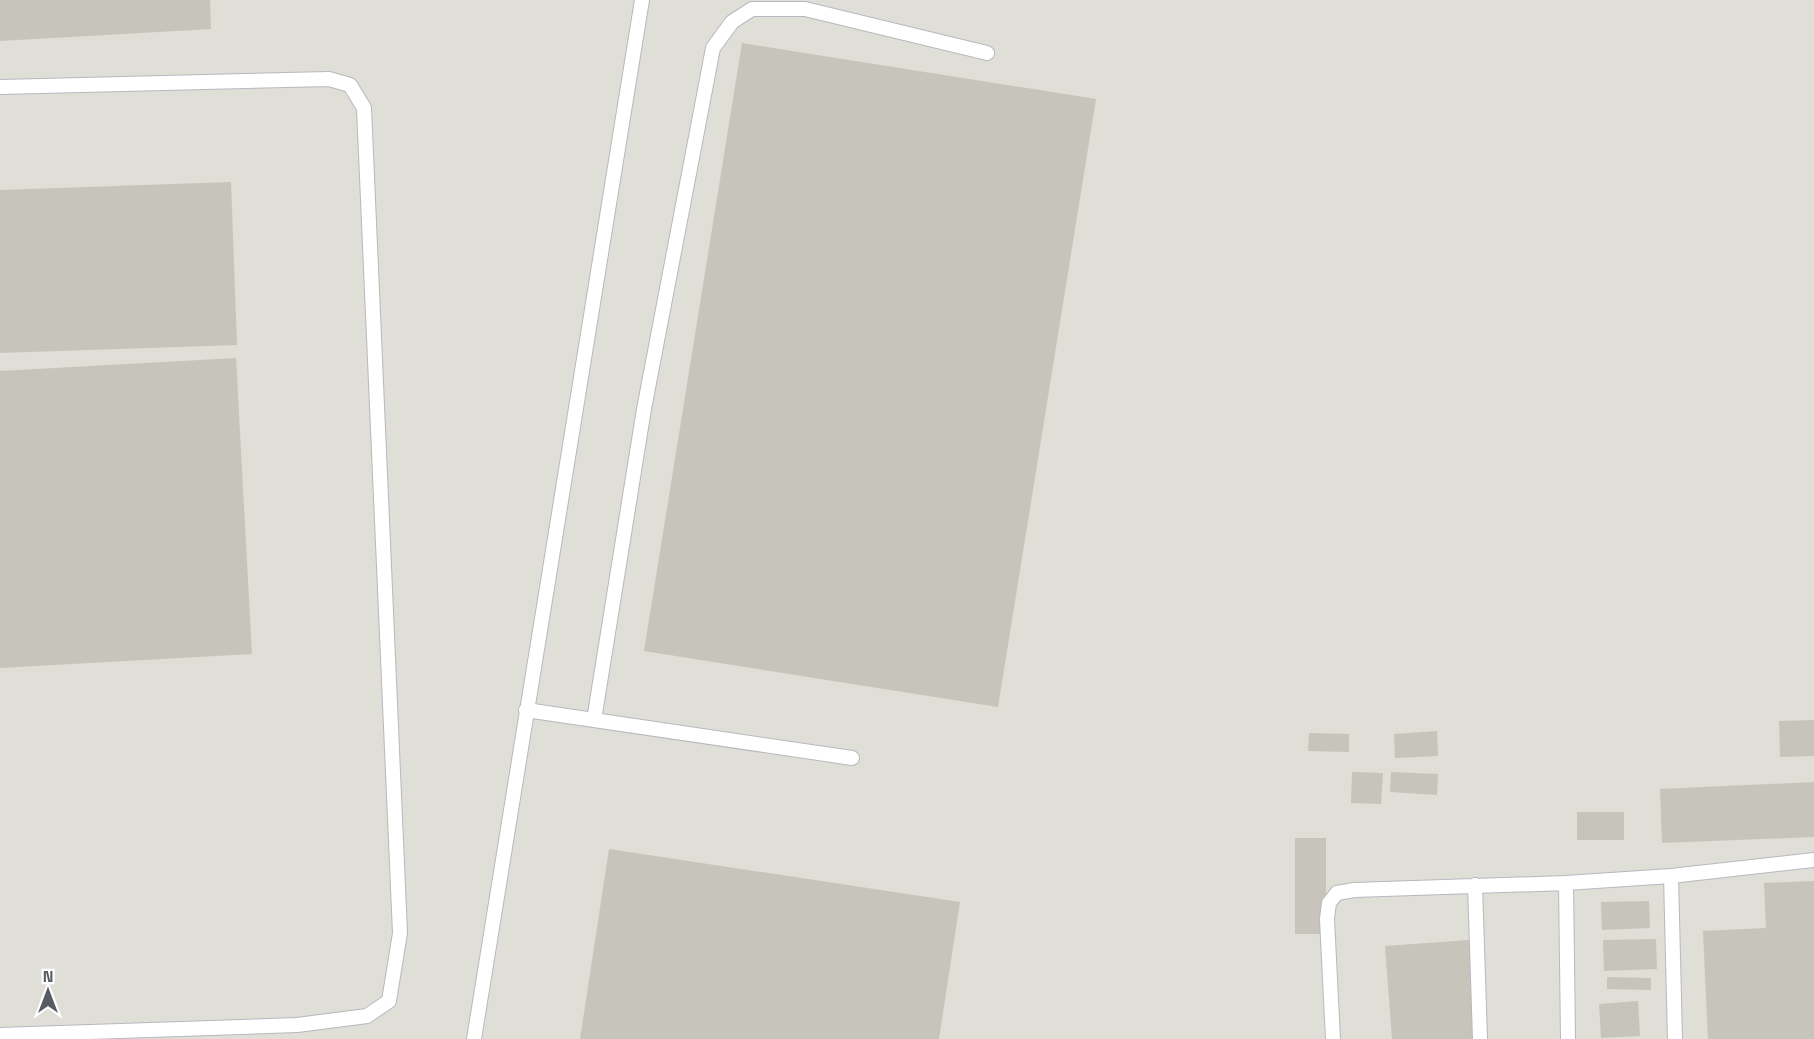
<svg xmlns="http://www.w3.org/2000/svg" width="1814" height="1039" font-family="'Space Grotesk',sans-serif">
	<rect width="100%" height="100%" fill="#ecebdf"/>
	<path fill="#dfded7" d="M0,0H1814V1039H0Z"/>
	<path fill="#c7c4bc" d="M0,0H210L211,29L0,41Z
		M742,43L1096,99L998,707L644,651Z
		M231,182L237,345L0,353V190Z
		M236,358L252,654L0,668V371Z
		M1814,720V756L1780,757L1779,721Z
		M1437,731L1438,756L1395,758L1394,734Z
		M1309,733L1349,734V752L1308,751Z
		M1352,772L1383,773L1381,804L1351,803Z
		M1391,772L1438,774L1437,795L1390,792Z
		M1814,782V837L1662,843L1660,789Z
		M1577,812H1624V840H1577Z
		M1295,838H1326V934H1295Z
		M609,849L960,902L939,1039H580Z
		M1814,881V1039H1708L1703,931L1766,928L1764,883Z
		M1649,901L1650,928L1602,930L1601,902Z
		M1656,939L1657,969L1604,971L1603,940Z
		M1469,940L1476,1039H1392L1385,946Z
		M1607,977L1651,978V990L1607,989Z
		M1638,1001L1640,1036L1601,1038L1599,1004Z"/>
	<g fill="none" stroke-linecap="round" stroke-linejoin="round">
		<defs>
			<path id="lane" d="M0,87L329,79L350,85L364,108L400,933L389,1001L367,1016L297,1025L0,1035
				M526,710L852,758
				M594,720L644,409L713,48L732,22L752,9H805L987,53
				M1671,876L1675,1039
				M1566,883L1568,1039
				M1475,885L1480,1039
				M474,1039L642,0
				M1333,1039L1327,919L1329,903L1337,893L1354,890L1566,883L1671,876L1814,860"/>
		</defs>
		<use href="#lane" stroke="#b7b9bf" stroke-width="16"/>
		<use href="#lane" stroke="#fff" stroke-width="14"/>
	</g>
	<g transform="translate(48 991)" stroke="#ffffff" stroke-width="4.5" paint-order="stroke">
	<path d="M0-4.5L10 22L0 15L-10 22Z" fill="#585b61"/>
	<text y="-9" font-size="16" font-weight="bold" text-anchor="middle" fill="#585b61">N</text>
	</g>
</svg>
